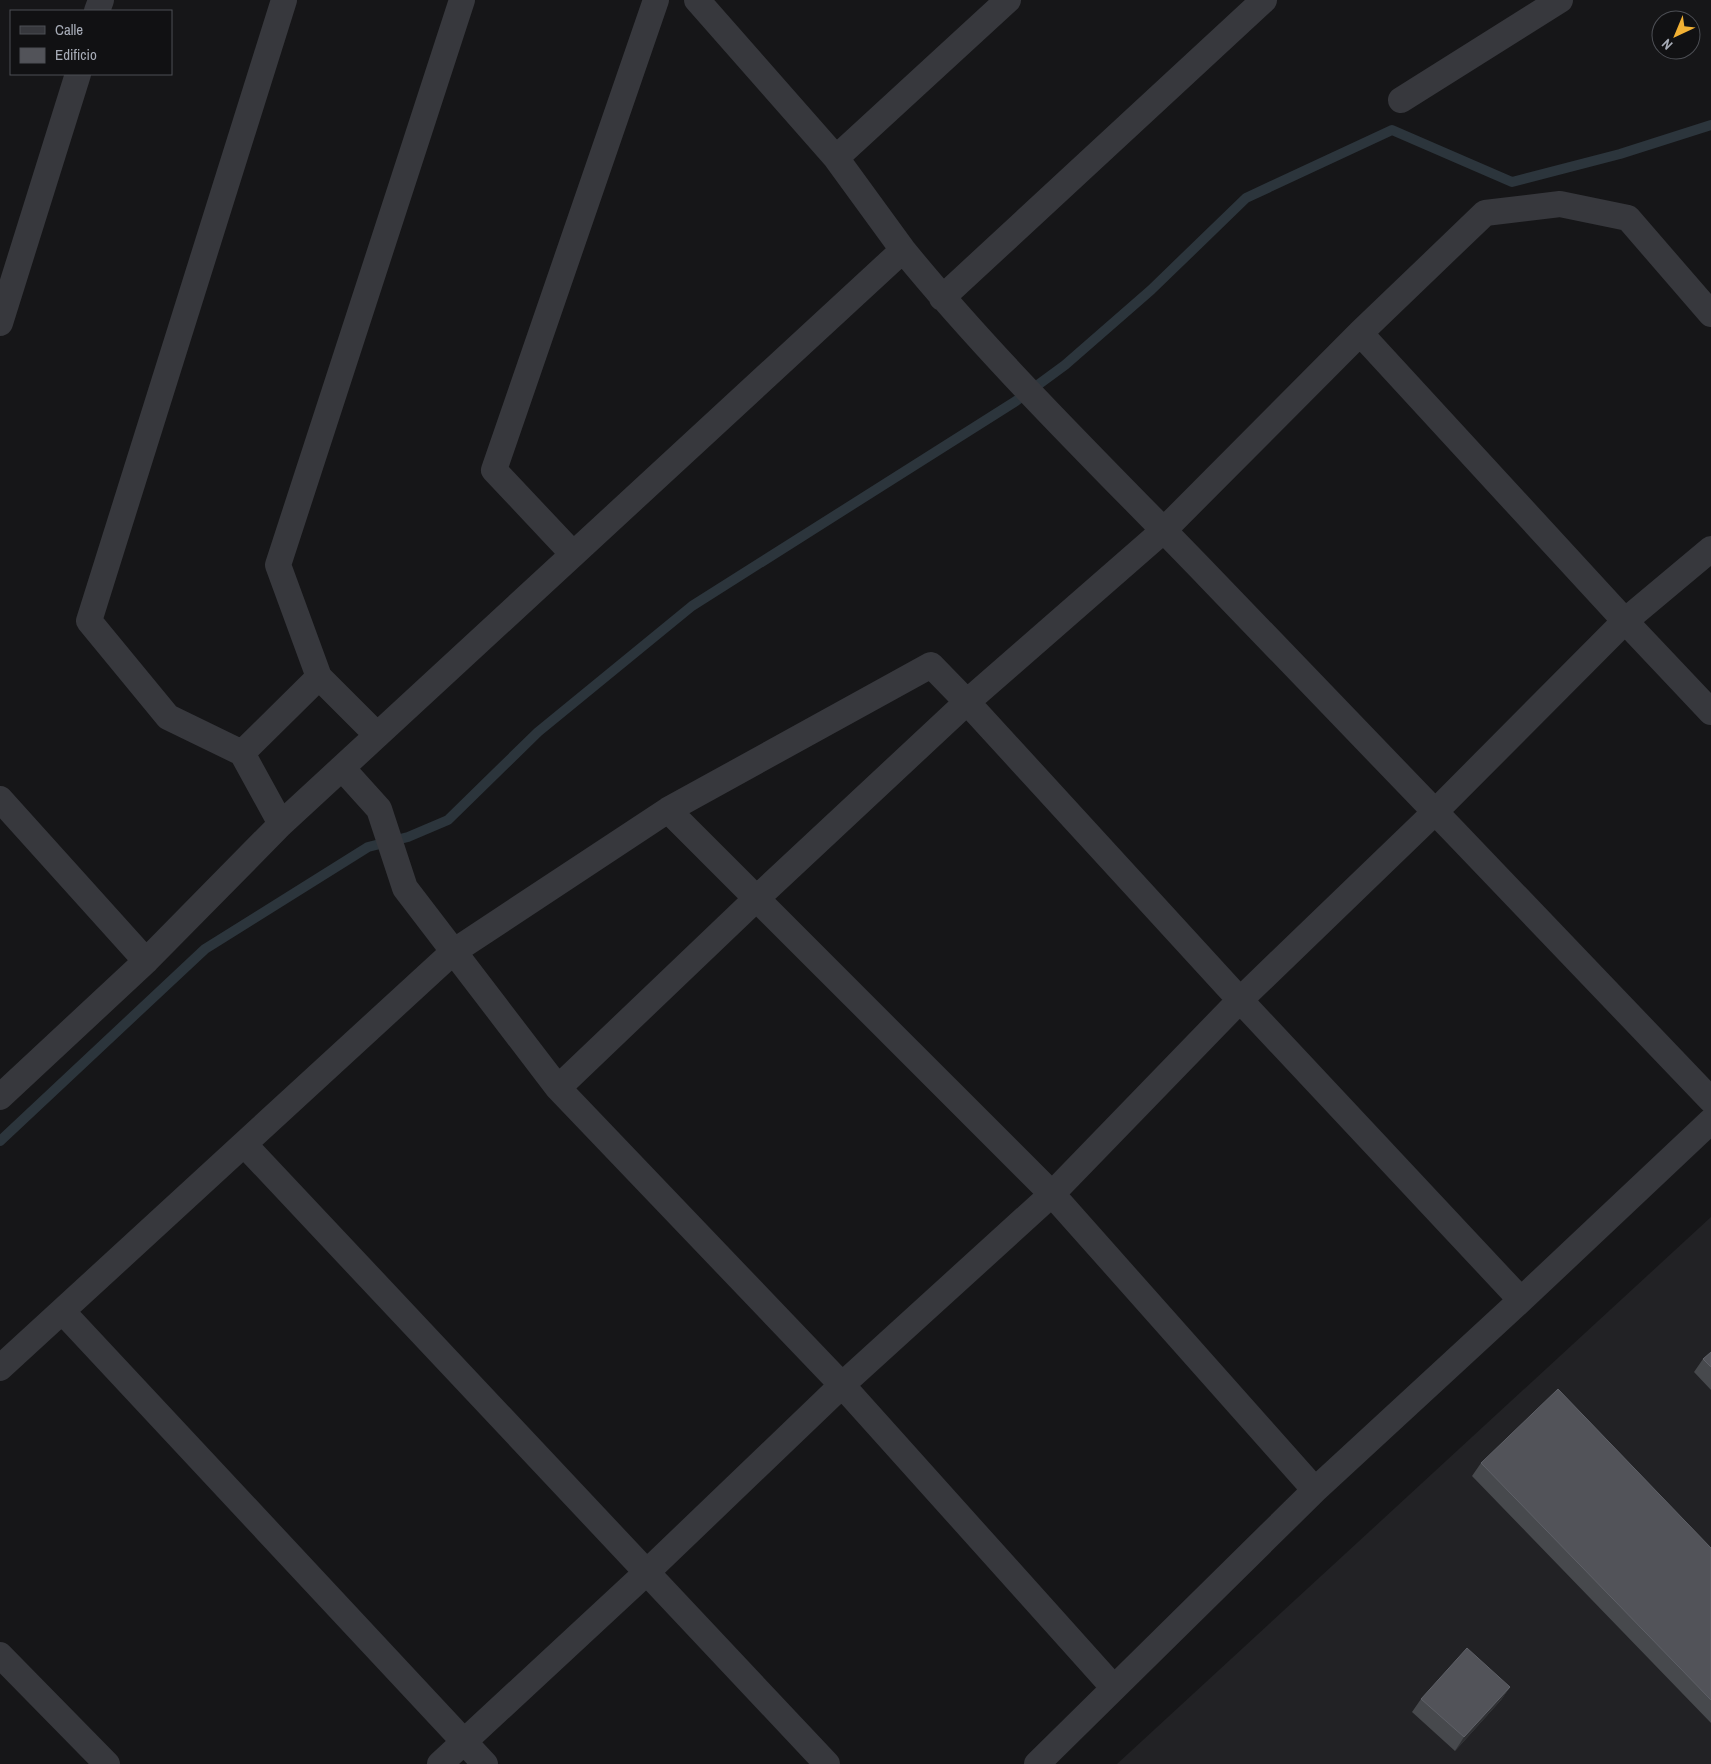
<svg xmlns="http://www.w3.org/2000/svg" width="1711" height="1764" font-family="'Archivo Narrow',sans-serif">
	<rect width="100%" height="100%" fill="#161618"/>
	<path fill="#222225" d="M1711,1217V1764H1117Z"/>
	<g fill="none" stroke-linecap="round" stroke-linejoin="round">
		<path stroke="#2c353c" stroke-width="10" d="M0,1141L205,949L368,847L408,837L448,820L538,732L692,606L1016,401L1065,365L1151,290L1246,198L1392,130L1512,182L1620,154L1711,125"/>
		<path stroke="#37383d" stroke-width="26" d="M97,11L101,0
			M1401,100L1560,0
			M836,158L1008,0
			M903,250C997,365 1105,469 1209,577C1377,751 1544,925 1711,1100
			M942,298L1264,0
			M0,323L78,74
			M1360,333L1625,621L1711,712
			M573,554L494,470L656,0
			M377,735L319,677L278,565L462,0
			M242,753L168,717L89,621L284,0
			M342,768L379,809L405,888L558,1088L842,1385L1114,1688
			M0,799L146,961
			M668,810L1052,1194L1315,1490
			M281,824L242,753L319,677
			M558,1088L756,899L967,702L1164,530L1360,333L1485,213L1560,204L1628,218L1711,314
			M0,1097L146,961L281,824L903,250L836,158L697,0
			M244,1144L827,1764
			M62,1311L485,1764
			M0,1368L453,952L668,810L931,665L967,702L1240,1000L1521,1300
			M0,1655L107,1764
			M440,1764L647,1572L842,1385L1052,1194L1240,1000L1435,812L1625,621L1711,549
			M1037,1764L1315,1490L1521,1300L1711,1121"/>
	</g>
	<path fill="#47494d" d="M1711,1352V1390L1694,1372L1703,1359Z
		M1481,1463L1711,1548V1723L1472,1476Z
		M1510,1687L1501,1700L1455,1751L1412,1712L1421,1699Z"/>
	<path fill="#2f3033" d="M1510,1687L1501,1700L1455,1751L1464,1737Z"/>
	<path fill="#525359" stroke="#5f6168" d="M1711,1352V1367L1703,1359Z
		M1558,1389L1711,1548V1700L1481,1463Z
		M1467,1648L1510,1687L1464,1737L1421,1699Z"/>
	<rect x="10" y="10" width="162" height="65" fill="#111113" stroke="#4d4f55"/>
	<rect x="20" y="26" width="25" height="8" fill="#37383d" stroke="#4d4f55"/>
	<text x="55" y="35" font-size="15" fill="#a8adb8">Calle</text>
	<rect x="20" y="48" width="25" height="15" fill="#525359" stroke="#4d4f55"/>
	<text x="55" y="60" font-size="15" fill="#a8adb8">Edificio</text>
	<g transform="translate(1676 35) rotate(224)"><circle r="24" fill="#111113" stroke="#4d4f55"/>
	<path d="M0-4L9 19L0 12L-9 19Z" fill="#f2b134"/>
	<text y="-8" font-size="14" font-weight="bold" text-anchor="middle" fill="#a8adb8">N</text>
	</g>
</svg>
